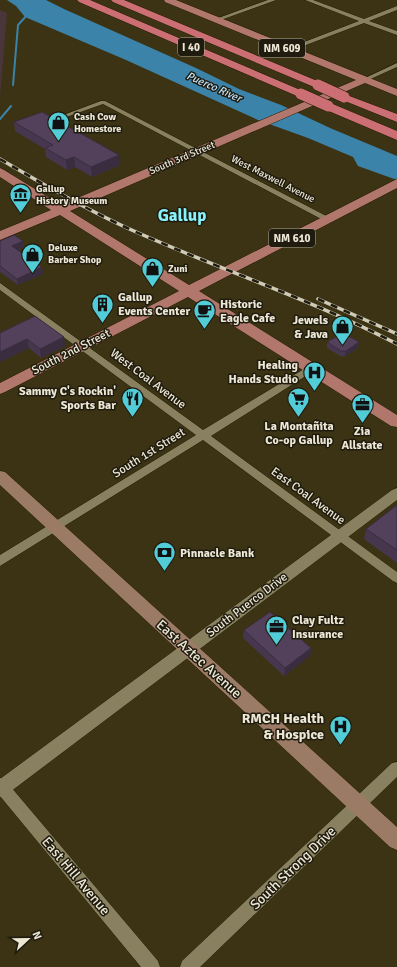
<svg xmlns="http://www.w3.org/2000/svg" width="397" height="967" font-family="Signika,sans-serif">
	<rect width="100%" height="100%" fill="#3b3314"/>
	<path fill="#49353a" d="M0,10L7,13L0,98Z"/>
	<path fill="#3c83aa" d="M7,0H46L64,9L196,68L239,89L281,105L330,128L397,156V180L358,166L353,157L308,138L258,120L126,60L25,17L16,6Z"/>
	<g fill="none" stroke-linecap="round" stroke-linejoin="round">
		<path stroke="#3c83aa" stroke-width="2" d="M13,85L18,25L28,14
			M0,119L11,106"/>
		<defs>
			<path id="minor" d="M268,0H276L218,21L213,20Z
				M305,0H313L364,19L397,6V10L369,21L397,31V35L364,23L290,51H286V49L359,21Z
				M397,63V67L366,81L361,80Z
				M101,101H105L332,219L328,221H325L103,104L55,121L50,120Z
				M0,283L203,430L309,366H315L317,368L315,370L211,436L397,572V583L393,581L203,440L0,566V555L196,435L0,290Z
				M397,762V777L200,967H180L182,961L392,763Z
				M0,778L5,780L158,961L160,967H141L0,796Z"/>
			<path id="tertiary" d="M397,488V500L6,795L0,797V779L392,490Z"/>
			<path id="secondary" d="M0,471L5,472L397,827V850L390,847L0,485Z"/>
			<path id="primary" d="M164,0H176L397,89V96L365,83L70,211L189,285L397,179V188L199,291L397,415V427L391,426L188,297L5,392L0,394V383L179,291L60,215L0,240V231L51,210L0,177V168L4,170L61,205L356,80L165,2Z"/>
			<path id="motorway" d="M77,0H90L305,92L307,94L305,96H297L79,2Z
				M111,0H124L322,83L324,85L322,87H314L113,2Z
				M344,94L397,114V122L340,99L338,97L340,95Z
				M328,102L397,131V140L324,109L322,106L324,103Z"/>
		</defs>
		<use href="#minor" stroke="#221b00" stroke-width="1"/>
		<use href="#tertiary" stroke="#221b00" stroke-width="1"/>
		<use href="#secondary" stroke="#221b00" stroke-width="1"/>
		<use href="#primary" stroke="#221b00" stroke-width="1"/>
		<use href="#motorway" stroke="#221b00" stroke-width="1"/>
		<use href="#minor" fill="#88805f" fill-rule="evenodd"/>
		<use href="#tertiary" fill="#88805f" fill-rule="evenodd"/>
		<use href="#secondary" fill="#9c7b66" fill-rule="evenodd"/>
		<use href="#primary" fill="#b1766c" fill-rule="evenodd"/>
		<use href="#motorway" fill="#cc6f75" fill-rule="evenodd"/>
		<defs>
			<path id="rail" d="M0,159C41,183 82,207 125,227C215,268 309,298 397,344
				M318,299L397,334"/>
		</defs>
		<use href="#rail" stroke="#d0cbb7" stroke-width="3.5"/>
		<use href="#rail" stroke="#1f1b0e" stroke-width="2.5" stroke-dasharray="7" stroke-linecap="butt"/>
		<defs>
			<path id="motorway-bridge" d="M318,85L344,97
				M301,94L328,106"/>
		</defs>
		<use href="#motorway-bridge" stroke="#221b00" stroke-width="12" stroke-linecap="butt"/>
		<use href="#motorway-bridge" stroke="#cc6f75" stroke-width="11"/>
	</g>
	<path fill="#47374e" d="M14,122L120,165L92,177L75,167L67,170L46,157L45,149L15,131Z
		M0,241H23L24,247L18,250L43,274L18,285L0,272Z
		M0,333L65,346L41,358L29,348L0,362Z
		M327,342L358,348L345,356H340L327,348Z
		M397,505V563L364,539L366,529Z
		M244,630L311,648L310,656L284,676L243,638Z"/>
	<path fill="#3a2d40" d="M119,155L120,165L92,177L91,167Z
		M74,157L75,167L67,170L66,160Z
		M23,241L24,247L13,252L12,246Z
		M42,267L43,274L18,285L17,279Z
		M64,337L65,346L41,358L40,349Z
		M27,339L29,348L0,362V352Z
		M359,342L358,348L345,356L346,351Z
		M311,648L310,656L284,676L285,668Z"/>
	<path fill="#53405b" stroke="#3a2d40" d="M42,112L119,155L91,167L74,157L66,160L45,148L53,145L14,122Z
		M14,235L23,241L12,246L42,267L17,279L0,266V241Z
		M35,316L64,337L40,349L27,339L0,352V333Z
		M343,333L359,342L346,351H341L327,342Z
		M397,505V550L366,529Z
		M270,612L311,648L285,668L244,630Z"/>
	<defs>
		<symbol id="shop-pin" viewBox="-11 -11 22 30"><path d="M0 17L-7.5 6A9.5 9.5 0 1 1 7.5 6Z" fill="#52ccd6" stroke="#1f1b0e"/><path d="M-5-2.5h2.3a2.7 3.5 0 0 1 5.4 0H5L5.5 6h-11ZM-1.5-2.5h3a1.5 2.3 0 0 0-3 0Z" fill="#111"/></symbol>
		<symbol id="museum-pin" viewBox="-11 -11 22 30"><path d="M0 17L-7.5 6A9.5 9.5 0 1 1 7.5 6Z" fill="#52ccd6" stroke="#1f1b0e"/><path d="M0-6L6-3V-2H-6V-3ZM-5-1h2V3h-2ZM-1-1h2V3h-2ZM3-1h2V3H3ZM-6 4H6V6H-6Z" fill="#111"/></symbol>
		<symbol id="building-pin" viewBox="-11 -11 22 30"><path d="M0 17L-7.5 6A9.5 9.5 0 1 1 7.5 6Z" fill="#52ccd6" stroke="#1f1b0e"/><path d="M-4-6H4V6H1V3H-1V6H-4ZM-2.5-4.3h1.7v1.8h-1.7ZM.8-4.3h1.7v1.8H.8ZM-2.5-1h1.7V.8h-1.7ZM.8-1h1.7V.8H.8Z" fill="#111"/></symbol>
		<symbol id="cafe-pin" viewBox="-11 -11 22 30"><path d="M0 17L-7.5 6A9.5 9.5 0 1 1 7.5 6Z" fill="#52ccd6" stroke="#1f1b0e"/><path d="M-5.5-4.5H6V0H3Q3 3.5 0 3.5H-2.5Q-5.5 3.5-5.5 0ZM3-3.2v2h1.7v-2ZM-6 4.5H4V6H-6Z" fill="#111"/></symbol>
		<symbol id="hospital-pin" viewBox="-11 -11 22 30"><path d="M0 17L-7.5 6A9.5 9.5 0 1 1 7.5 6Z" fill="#52ccd6" stroke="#1f1b0e"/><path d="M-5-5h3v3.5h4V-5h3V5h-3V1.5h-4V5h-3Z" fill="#111"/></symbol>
		<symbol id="restaurant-pin" viewBox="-11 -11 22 30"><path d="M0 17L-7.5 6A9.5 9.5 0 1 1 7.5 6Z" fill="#52ccd6" stroke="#1f1b0e"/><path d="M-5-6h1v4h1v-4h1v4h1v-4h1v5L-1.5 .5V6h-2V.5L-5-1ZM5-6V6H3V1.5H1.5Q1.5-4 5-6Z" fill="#111"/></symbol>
		<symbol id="supermarket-pin" viewBox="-11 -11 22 30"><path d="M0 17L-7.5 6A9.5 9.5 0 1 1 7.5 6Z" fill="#52ccd6" stroke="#1f1b0e"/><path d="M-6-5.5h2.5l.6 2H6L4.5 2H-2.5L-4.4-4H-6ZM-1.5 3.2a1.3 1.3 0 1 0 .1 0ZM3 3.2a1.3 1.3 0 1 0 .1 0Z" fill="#111"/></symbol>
		<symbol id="office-pin" viewBox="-11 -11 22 30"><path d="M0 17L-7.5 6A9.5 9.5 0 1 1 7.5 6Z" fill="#52ccd6" stroke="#1f1b0e"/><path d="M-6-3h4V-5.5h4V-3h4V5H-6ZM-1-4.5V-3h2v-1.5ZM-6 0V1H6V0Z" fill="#111"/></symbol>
		<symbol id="bank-pin" viewBox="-11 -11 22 30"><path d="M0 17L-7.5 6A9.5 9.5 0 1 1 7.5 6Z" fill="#52ccd6" stroke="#1f1b0e"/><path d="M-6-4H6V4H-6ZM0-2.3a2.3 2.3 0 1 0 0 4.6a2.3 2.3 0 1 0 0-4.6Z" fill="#111"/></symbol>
	</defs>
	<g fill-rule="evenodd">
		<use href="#shop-pin" x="46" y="110" width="25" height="34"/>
		<use href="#museum-pin" x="8" y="182" width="25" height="34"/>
		<use href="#shop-pin" x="20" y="242" width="25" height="34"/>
		<use href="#shop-pin" x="140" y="256" width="25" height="34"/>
		<use href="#building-pin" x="90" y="292" width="25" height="34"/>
		<use href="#cafe-pin" x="192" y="298" width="25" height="34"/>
		<use href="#shop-pin" x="330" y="314" width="25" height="34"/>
		<use href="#hospital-pin" x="302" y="360" width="25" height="34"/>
		<use href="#restaurant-pin" x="120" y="386" width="25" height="34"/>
		<use href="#supermarket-pin" x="286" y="386" width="25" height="34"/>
		<use href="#office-pin" x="350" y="392" width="25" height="34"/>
		<use href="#bank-pin" x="152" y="540" width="25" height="34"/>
		<use href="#office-pin" x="264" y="614" width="25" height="34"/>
		<use href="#hospital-pin" x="328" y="714" width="25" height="34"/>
	</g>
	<g text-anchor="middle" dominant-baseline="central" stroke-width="3" stroke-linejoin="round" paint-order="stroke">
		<g font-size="10" font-weight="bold" fill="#ede8d6" stroke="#1f1b0e" text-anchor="start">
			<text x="74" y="117">Cash Cow<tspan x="74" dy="12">Homestore</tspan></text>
			<text x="36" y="189">Gallup<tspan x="36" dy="12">History Museum</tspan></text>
			<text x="48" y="248">Deluxe<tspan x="48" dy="12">Barber Shop</tspan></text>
			<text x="168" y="269">Zuni</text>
		</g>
		<g font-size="10" fill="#ede8d6" stroke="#1f1b0e">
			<text transform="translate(182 158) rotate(-23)">South 3rd Street</text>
			<text transform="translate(273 179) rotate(27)">West Maxwell Avenue</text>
		</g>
		<g fill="#1f1b0e" stroke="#afaa9a" stroke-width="1">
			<rect x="178" y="38" width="26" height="18" rx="3"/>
			<rect x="259" y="39" width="46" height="18" rx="3"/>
			<rect x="269" y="229" width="46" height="18" rx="3"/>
		</g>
		<g font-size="11" font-weight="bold" fill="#ede8d6">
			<text x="191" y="47">I 40</text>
			<text x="282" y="48">NM 609</text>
			<text x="292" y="238">NM 610</text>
		</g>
		<g font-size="11" font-style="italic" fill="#c0e4fb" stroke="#1f1b0e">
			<text transform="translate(214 87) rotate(24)">Puerco River</text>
		</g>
		<g font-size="12" font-weight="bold" fill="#ede8d6" stroke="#1f1b0e" text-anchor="start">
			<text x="118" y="297">Gallup<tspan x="118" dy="14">Events Center</tspan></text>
			<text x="220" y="304">Historic<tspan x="220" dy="14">Eagle Cafe</tspan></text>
			<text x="328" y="320" text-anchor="end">Jewels<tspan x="328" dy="14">&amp; Java</tspan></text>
			<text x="298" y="365" text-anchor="end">Healing<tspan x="298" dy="14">Hands Studio</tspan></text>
			<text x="116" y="391" text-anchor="end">Sammy C's Rockin'<tspan x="116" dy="14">Sports Bar</tspan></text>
			<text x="299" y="426" text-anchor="middle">La Montañita<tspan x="299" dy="14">Co-op Gallup</tspan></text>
			<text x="362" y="431" text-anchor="middle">Zia<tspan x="362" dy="14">Allstate</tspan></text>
			<text x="180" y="553">Pinnacle Bank</text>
			<text x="292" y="620">Clay Fultz<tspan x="292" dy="14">Insurance</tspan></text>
		</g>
		<g font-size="12" fill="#ede8d6" stroke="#1f1b0e">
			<text transform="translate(71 352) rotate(-27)">South 2nd Street</text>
			<text transform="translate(148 379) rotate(37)">West Coal Avenue</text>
			<text transform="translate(149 453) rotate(-32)">South 1st Street</text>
			<text transform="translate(308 496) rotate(36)">East Coal Avenue</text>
			<text transform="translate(247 605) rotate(-37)">South Puerco Drive</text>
		</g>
		<g font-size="14" fill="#ede8d6" stroke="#1f1b0e">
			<text transform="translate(199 659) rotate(42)">East Aztec Avenue</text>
			<text transform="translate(293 868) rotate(-44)">South Strong Drive</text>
			<text transform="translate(76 876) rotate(50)">East Hill Avenue</text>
		</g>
		<g font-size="14" font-weight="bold" fill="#ede8d6" stroke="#1f1b0e" text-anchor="end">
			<text x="324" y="718">RMCH Health<tspan x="324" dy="16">&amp; Hospice</tspan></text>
		</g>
		<g font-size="17" font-weight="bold" fill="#87f2fc" stroke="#1f1b0e">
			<text x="182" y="215">Gallup</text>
		</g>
	</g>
	<g transform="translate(28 939) rotate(68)" stroke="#1f1b0e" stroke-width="3" paint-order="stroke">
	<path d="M0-3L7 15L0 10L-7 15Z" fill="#ede8d6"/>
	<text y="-6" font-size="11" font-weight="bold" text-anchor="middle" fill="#ede8d6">N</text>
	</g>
</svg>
